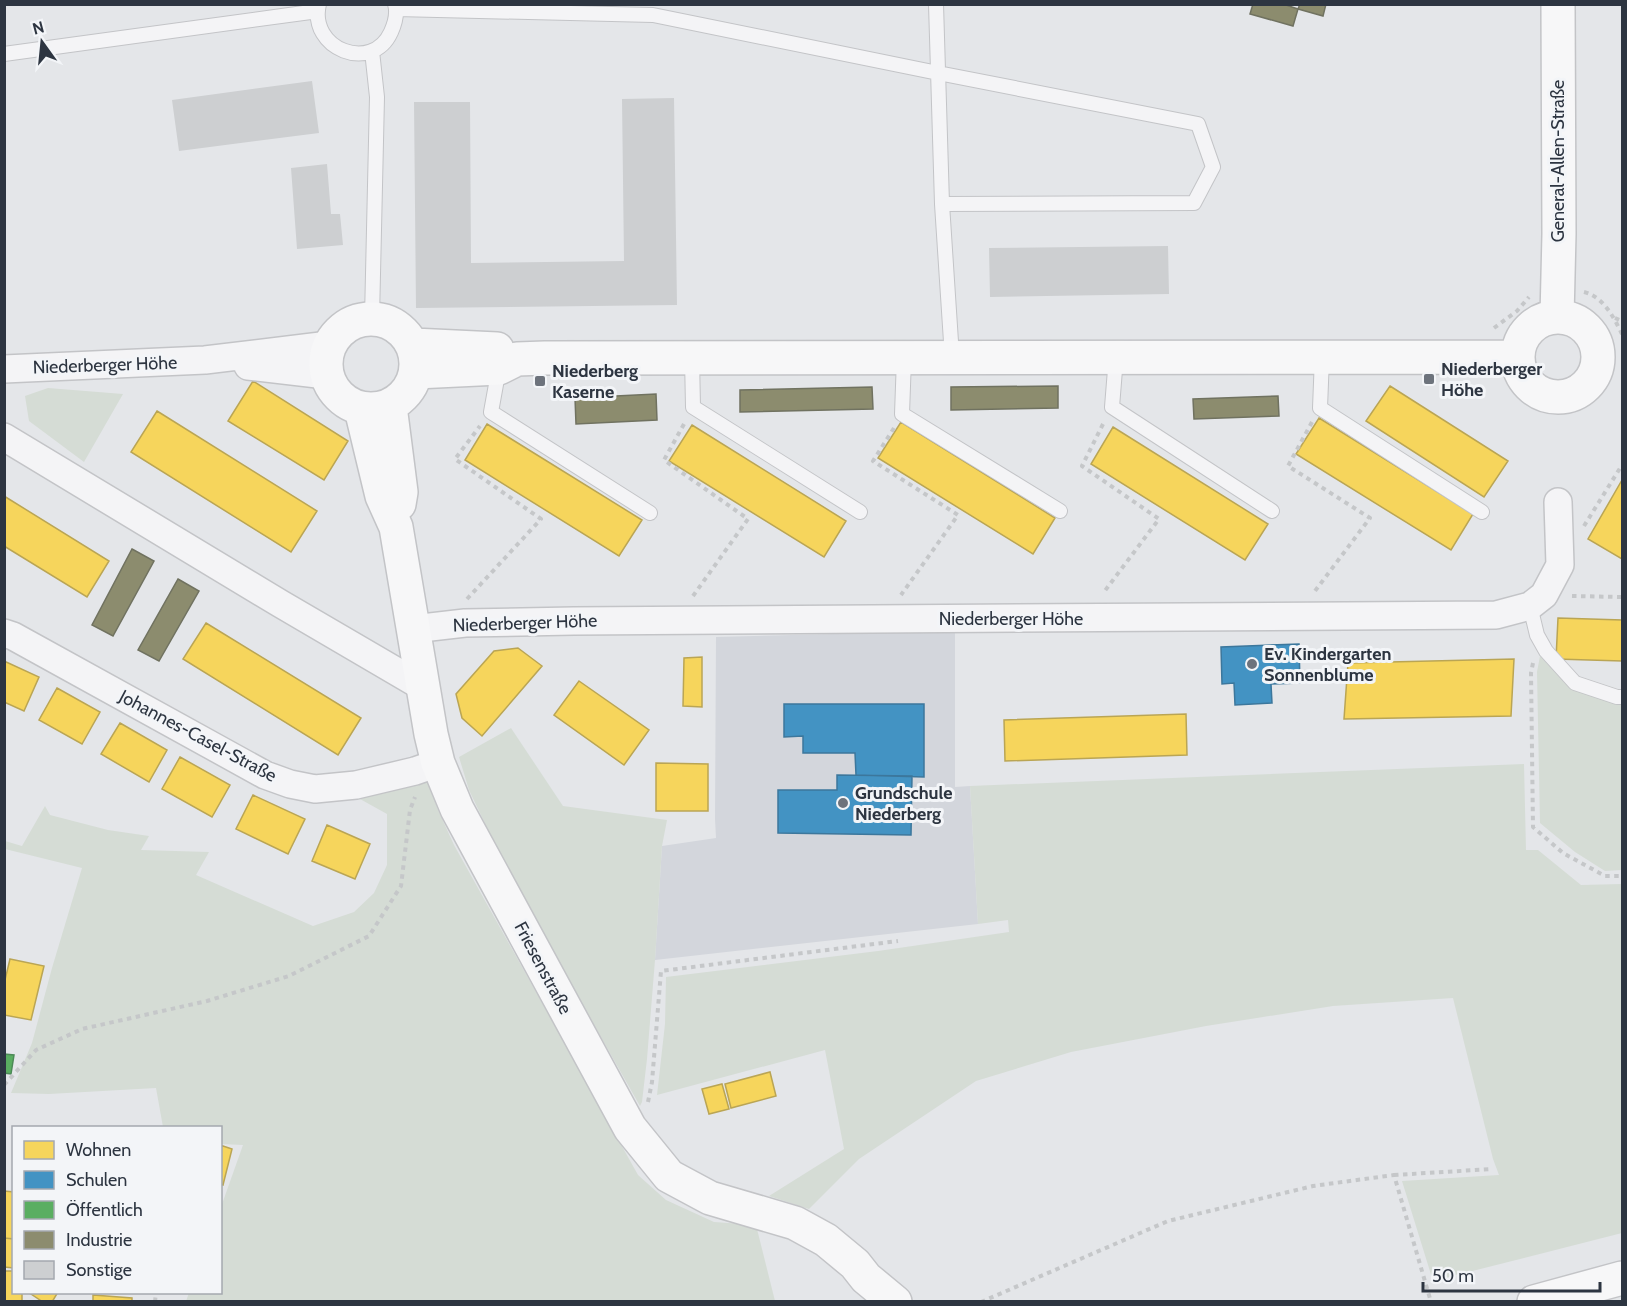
<svg xmlns="http://www.w3.org/2000/svg" width="1627" height="1306" font-family="Cabin,sans-serif">
	<rect width="100%" height="100%" fill="#e4e6e9"/>
	<path fill="#d3d6dc" d="M955,631V787L970,786L978,924L655,960L662,846L716,838L715,819L716,637Z"/>
	<path fill="#d5dcd5" d="M48,388L123,394L84,462L29,421L25,396Z
		M1540,656L1563,681L1574,687L1622,703V870L1605,871L1575,852L1540,823L1537,672Z
		M511,728L563,806L667,820L662,846L655,960L647,1059L642,1102L640,1106L577,995L499,853L469,790L459,757Z
		M1524,764L1526,850H1538L1581,885L1622,884V1233L1433,1281L1402,1181L1499,1175L1493,1159L1453,998L1333,1006L1206,1026L1071,1052L976,1081L859,1159L809,1209L769,1196L844,1149L825,1050L657,1095L665,1024L666,977L878,951L1009,932L1008,920L978,924L970,786Z
		M427,779L438,810L454,845L638,1175L666,1200L714,1222L756,1225L775,1301H186L189,1293L220,1292L221,1207L243,1145L221,1144L220,1128L163,1127L156,1088L49,1094L11,1093L32,1043L52,968L82,868L5,849V841L22,846L45,806L50,815L108,830L149,836L141,850L209,852L196,875L313,926L354,912L374,893L387,865V814L360,799Z"/>
	<path fill="#f6d55c" stroke="#baa554" stroke-width="1.5" d="M253,381L348,441L324,480L228,421Z
		M1390,386L1508,461L1484,497L1366,421Z
		M157,411L317,511L291,552L131,452Z
		M1319,418L1473,514L1451,550L1296,454Z
		M901,422L1055,518L1033,554L878,458Z
		M487,424L642,520L619,556L465,460Z
		M692,425L846,521L824,557L669,461Z
		M1113,427L1268,524L1245,560L1091,464Z
		M1622,480V559L1588,539Z
		M4,496L109,561L87,597L4,546Z
		M1558,618L1622,620V661L1556,659Z
		M206,623L361,718L338,755L183,659Z
		M518,648L542,666L482,736L462,718L456,694L494,651Z
		M702,657V707L683,706L684,658Z
		M1514,659L1511,716L1344,719L1348,663Z
		M4,661L39,677L24,711L4,702Z
		M579,681L649,730L624,765L554,715Z
		M57,688L100,712L82,744L39,720Z
		M1186,714L1187,755L1005,761L1004,720Z
		M120,723L167,750L149,782L101,754Z
		M180,757L230,785L212,817L162,789Z
		M656,763L708,764V811H656Z
		M253,795L305,819L288,854L236,829Z
		M327,825L370,844L355,879L312,861Z
		M10,959L44,966L31,1020L4,1015V984Z
		M770,1072L776,1096L731,1108L725,1084Z
		M722,1084L729,1109L709,1114L702,1089Z
		M220,1145L232,1149L223,1185L220,1184Z
		M4,1191L14,1192V1239L4,1238Z
		M4,1238L14,1239V1268L4,1267Z
		M4,1271H14V1292H22V1301H4Z
		M28,1292H58L52,1302H43Z
		M93,1295L132,1298V1302H93Z"/>
	<path fill="#4393c3" stroke="#3c779c" stroke-width="1.5" d="M1299,644L1300,683L1271,684L1272,703L1235,705L1234,683L1222,684L1221,647Z
		M784,704H924V777L856,775L855,753H803V736L784,737Z
		M837,775L912,776L911,835L778,833V790H837Z"/>
	<path fill="#5aae61" stroke="#4c8a57" stroke-width="1.5" d="M4,1054L14,1055L11,1074L4,1073Z"/>
	<path fill="#8c8c6e" stroke="#707260" stroke-width="1.5" d="M1253,4H1283L1298,9L1293,26L1250,14Z
		M1300,4H1326L1323,16L1298,9Z
		M1058,386V408L951,410V387Z
		M872,387L873,409L740,412V390Z
		M656,394L657,420L576,424L575,398Z
		M1278,396L1279,416L1194,419L1193,399Z
		M132,549L154,561L113,636L92,625Z
		M178,579L199,591L159,661L138,650Z"/>
	<path fill="#cdcfd1" d="M312,81L319,133L179,151L172,100Z
		M674,98L677,305L416,308L414,102H470L471,263L624,261L622,99Z
		M327,164L331,214H340L343,245L297,249L291,168Z
		M1168,246L1169,294L990,297L989,248Z"/>
	<g fill="none" stroke-linecap="round" stroke-linejoin="round">
		<defs>
			<path id="lane" d="M319,4C308,49 372,74 391,32C395,23 398,14 395,4
				M936,4L942,204L952,357
				M396,9L653,15L938,73L1198,124L1213,167L1194,203L942,204
				M372,51L377,97L372,318
				M4,54L318,11
				M1116,357L1112,407L1272,511
				M1322,357L1320,408L1482,512
				M692,358L693,407L860,512
				M904,358L902,414L1060,511
				M499,368L491,412L650,513
				M1530,606L1537,635L1546,651L1575,683L1617,697H1622"/>
			<path id="street" d="M248,366L326,375
				M4,369L205,360L329,345
				M4,437L281,604L423,687
				M413,629L465,623L574,621L1496,615L1530,606L1544,595L1560,565L1558,502
				M4,633L13,636L265,775L290,784L315,789L356,785L415,771L438,763"/>
			<path id="secondary" d="M1557,317L1559,234L1558,4
				M1518 357a40 40 0 1 1 80 0a40 40 0 1 1-80 0Z
				M326 364a45 45 0 1 1 90 0a45 45 0 1 1-90 0Z
				M413,345L497,349
				M416,372L499,368L517,359L545,358L1518,357
				M390,406L401,492L399,504
				M361,409L382,496L396,527L431,734L438,763L457,809L630,1128L669,1176L710,1198L795,1223L826,1240L855,1264L866,1278L895,1302
				M1534,1302L1622,1278"/>
		</defs>
		<use href="#lane" stroke="#c3c4c7" stroke-width="16"/>
		<use href="#street" stroke="#c3c4c7" stroke-width="30"/>
		<use href="#secondary" stroke="#c3c4c7" stroke-width="36"/>
		<path stroke="#c5c7c9" stroke-width="4" stroke-dasharray="4.5 4.5" stroke-linecap="butt" d="M1584,292C1604,297 1614,318 1622,334
			M390,307L409,319
			M1615,318L1622,321
			M331,320L347,309L356,307
			M1494,328L1517,311L1529,297
			M1312,422L1288,466L1370,518L1315,591
			M684,424L664,460L748,519L693,596
			M1103,424L1082,466L1159,519L1104,592
			M894,428L873,461L958,515L901,595
			M1584,526L1622,465
			M1572,596L1622,597
			M467,599L541,519L455,459L480,426
			M1533,663L1531,673L1533,827L1563,853L1605,876H1622
			M4,1085L36,1050L82,1029L207,1001L289,976L369,936L401,886L410,810L415,797
			M648,1102L652,1082L661,971L898,941
			M1394,1175L1492,1169
			M155,1302L156,1292
			M981,1302L1168,1221L1313,1186L1394,1175L1431,1302"/>
		<use href="#lane" stroke="#f4f4f6" stroke-width="14"/>
		<use href="#street" stroke="#f4f4f6" stroke-width="27"/>
		<use href="#secondary" stroke="#f7f7f8" stroke-width="33"/>
	</g>
	<g fill="#6d737c" stroke="#f3f5f8" stroke-width="2">
		<rect x="1423" y="373" width="12" height="12" rx="3"/>
		<rect x="534" y="375" width="12" height="12" rx="3"/>
		<circle cx="1252" cy="664" r="6"/>
		<circle cx="843" cy="803" r="6"/>
	</g>
	<g text-anchor="middle" dominant-baseline="central" stroke-width="6" stroke-linejoin="round" paint-order="stroke">
		<g font-size="18" fill="#2d3541" stroke="#f3f5f8">
			<text transform="translate(1558 161) rotate(-90)">General-Allen-Straße</text>
			<text transform="translate(105 365) rotate(-2)">Niederberger Höhe</text>
			<text x="1011" y="619">Niederberger Höhe</text>
			<text transform="translate(525 623) rotate(-2)">Niederberger Höhe</text>
			<text transform="translate(198 736) rotate(28)">Johannes-Casel-Straße</text>
			<text transform="translate(543 968) rotate(62)">Friesenstraße</text>
		</g>
		<g font-size="18" font-weight="bold" fill="#2d3541" stroke="#f3f5f8" text-anchor="start">
			<text x="1441" y="369">Niederberger<tspan x="1441" dy="21">Höhe</tspan></text>
			<text x="552" y="371">Niederberg<tspan x="552" dy="21">Kaserne</tspan></text>
			<text x="1264" y="654">Ev. Kindergarten<tspan x="1264" dy="21">Sonnenblume</tspan></text>
			<text x="855" y="793">Grundschule<tspan x="855" dy="21">Niederberg</tspan></text>
		</g>
	</g>
	<rect width="1627" height="1306" fill="none" stroke="#2d3541" stroke-width="12"/>
	<rect x="12" y="1126" width="210" height="168" fill="#f3f5f8" stroke="#a4a8af" stroke-width="1.5"/>
	<rect x="24" y="1141" width="30" height="18" fill="#f6d55c" stroke="#a4a8af" stroke-width="1.5"/>
	<text x="66" y="1156" font-size="18" fill="#2d3541">Wohnen</text>
	<rect x="24" y="1171" width="30" height="18" fill="#4393c3" stroke="#a4a8af" stroke-width="1.5"/>
	<text x="66" y="1186" font-size="18" fill="#2d3541">Schulen</text>
	<rect x="24" y="1201" width="30" height="18" fill="#5aae61" stroke="#a4a8af" stroke-width="1.5"/>
	<text x="66" y="1216" font-size="18" fill="#2d3541">Öffentlich</text>
	<rect x="24" y="1231" width="30" height="18" fill="#8c8c6e" stroke="#a4a8af" stroke-width="1.5"/>
	<text x="66" y="1246" font-size="18" fill="#2d3541">Industrie</text>
	<rect x="24" y="1261" width="30" height="18" fill="#cdcfd1" stroke="#a4a8af" stroke-width="1.5"/>
	<text x="66" y="1276" font-size="18" fill="#2d3541">Sonstige</text>
	<g transform="translate(42 42) rotate(345)" stroke="#f3f5f8" stroke-width="4.5" paint-order="stroke">
	<path d="M0-4.5L10 22L0 15L-10 22Z" fill="#2d3541"/>
	<text y="-9" font-size="16" font-weight="bold" text-anchor="middle" fill="#2d3541">N</text>
	</g>
	<path d="M1423 1282v9h177v-9" fill="none" stroke="#2d3541" stroke-width="3"/>
	<text x="1432" y="1282" font-size="18" fill="#2d3541" stroke="#f3f5f8" stroke-width="4.5" paint-order="stroke">50 m</text>
</svg>
